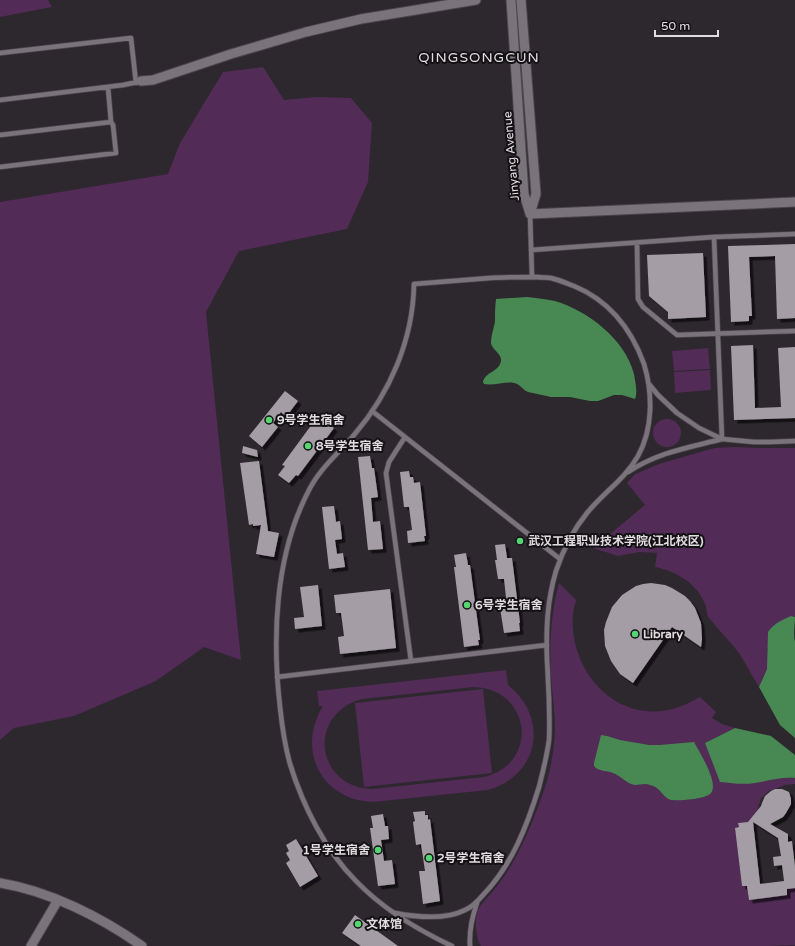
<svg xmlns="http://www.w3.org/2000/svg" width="795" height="946" font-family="'Varela Round','Noto Sans SC',sans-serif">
	<defs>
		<filter id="shadow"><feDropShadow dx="3.5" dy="3.5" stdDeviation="0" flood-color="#0009"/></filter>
	</defs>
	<rect width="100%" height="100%" fill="#2d272e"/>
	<path fill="#522b57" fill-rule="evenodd" d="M0,0H48L52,7L0,17Z
		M263,67L284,100L316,97L351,98L372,123L368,182L347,229L239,251L206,312L241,660L204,647L156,681L74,716L14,728L0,740V202L168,174L180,143L223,72Z
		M708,348L710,369L674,371L672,351Z
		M710,370L711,390L675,393L674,372Z
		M653 433a14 14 0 1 1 28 0a14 14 0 1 1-28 0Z
		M734,447L763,448H795V617L793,616L767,649L768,658L767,669L759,687C752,676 746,664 739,653C730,641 718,630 709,618C706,614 707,608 705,604C697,583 675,571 655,567L657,553L640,552L618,556L593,548L645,505L627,483L635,474L659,464L707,450L715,448Z
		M559,583L576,600C575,605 573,610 573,615C569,666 609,717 662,711C676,709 688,704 700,697L716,712L712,718L722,724L735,728L705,743L754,783L779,778H795V784L785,785L769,791L761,798L757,811L748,822L738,823L739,827L735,828L742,886H747L749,900L787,895V889L795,888V945L769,946H481C475,937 474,918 479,908C484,900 494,891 500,882C518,858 530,829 540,801C549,779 554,754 555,730C555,712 552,694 551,676C549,644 551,613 559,583Z
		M506,670L508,685C549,717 540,775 488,790L373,802C321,800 296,750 323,706H319L317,691ZM474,687C531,689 540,763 484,777L372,789C315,787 307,714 362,699Z
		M483,689L492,773L364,787L355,703Z"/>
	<path fill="#488853" d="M527,297C536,298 546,299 555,301C588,311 625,339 634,374C635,381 638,392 635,399L622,395H614L598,401H590L570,397H551L528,392C523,390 520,384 514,383C506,381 494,386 484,384L483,382C485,372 499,372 501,361C502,354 492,350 491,343C491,335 494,328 495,321C495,314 495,306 496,299Z
		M791,616L795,617C795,625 793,634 795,642V738L780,725L759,687L767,669L768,632C773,624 782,620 791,616Z
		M735,728L771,736L795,755V778C781,777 768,781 755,783C743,785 732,783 720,782L705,743Z
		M601,735L607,736L620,740L649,745H660L694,742C700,753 719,783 711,793C706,799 680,801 672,800C663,799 661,787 650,785C645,783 640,785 635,785C627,784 621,776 613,773C606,770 599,772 594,766V763Z"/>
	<path fill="#a59da6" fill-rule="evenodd" filter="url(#shadow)" d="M795,244V318L777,319L775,256L749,257L752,316H749V321L731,322L728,246Z
		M703,253L706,317L668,319V312L649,296L647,255Z
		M753,345L755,408L781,407L778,348L795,347V418L734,420L731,346Z
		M285,391L298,401L286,417L281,412L273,423L278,427L262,447L249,436Z
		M318,416L334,428L298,476L296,475L289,483L278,475L285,466L282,465Z
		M243,446L257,450L258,457L242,453Z
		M370,456L372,468H374L378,497L371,498L373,522L380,521L383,549L368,550L358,457Z
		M259,461L268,531L279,533L274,557L256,554L261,525L253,526V524L249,525L240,463Z
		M409,471L410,477H413L414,483L420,482L426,536H424L425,541L408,543L407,531L412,530L409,507H404L400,472Z
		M334,506L336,522L340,521L342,539L335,540L337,554L343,553L345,567L329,569L322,507Z
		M505,544L507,558H512L520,623H519L520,631L504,633L500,608L507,607L504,579H498L495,560H497L495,545Z
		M466,553L468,565H470L480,640H478L479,645L464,647L454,567H456L454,555Z
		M651,583L665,585L672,588L685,596L690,601L695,608L701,623L702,639L701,647L672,627L633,683L620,674L611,661L605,646L604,630L606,622L612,607L622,595L636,586L643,584Z
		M318,585L322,626L295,629L294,618L304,617L300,587Z
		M390,589L396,648L340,654L338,637L344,636L341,613H336L334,595Z
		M775,789H782L789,792L791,799V804L786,813L783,817L770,824L788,834V842L792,841L795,867V888L787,889V895L749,900L747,886H742L735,828L739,827L738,823L748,822L761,806L762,803L765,796L771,791ZM753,822L778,838L781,856L773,857L774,866L782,865L784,881L760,884Z
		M425,811V815H428V820L430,819L440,901L423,904L419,871H425L421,844L416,845L413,822L415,821L413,812Z
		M383,814L385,826H388L389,839L381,840L384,861L392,860L395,884L378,886L370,828H373L371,816Z
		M296,839L318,876L300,887L286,863L290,860L286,853L289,851L286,845Z
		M355,915L398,946H361L342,933Z"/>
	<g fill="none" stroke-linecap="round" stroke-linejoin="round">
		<defs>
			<path id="lane" d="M0,53L131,38L136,83
				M0,100L123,85L138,82
				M0,135L111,122L108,87
				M0,167L116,153L113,125L111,122
				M530,214L532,277
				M714,237L722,439
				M637,243L638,299L643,307L677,335L795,331
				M531,250L714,237L795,234
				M649,384L658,395L677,413L699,428L722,439L754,442H770L795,441
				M372,411L560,559
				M405,437L389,462L386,473L411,661
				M628,472C659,452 687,448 722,439
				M277,677L547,645
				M395,913C416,917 446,920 465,910C472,907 478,901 483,895C512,865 527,826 539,787C543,771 547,756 549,740C550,726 549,712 549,698C548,685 548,672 547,660C546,629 547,601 556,571C563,550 573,530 587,513C603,493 625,479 638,456C653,429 653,394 644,364C631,328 610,301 574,286C566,283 559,280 551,278C547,277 542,278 537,277C521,277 506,277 490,278C465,280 439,282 414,284C413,340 390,393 354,435C338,454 319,469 308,492C275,556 272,637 280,707C282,726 285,746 290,764C303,806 325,850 356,881C382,908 418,930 452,946
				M470,946C469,931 472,917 477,903"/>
			<path id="street" d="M511,0L524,194L530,214
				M521,0L536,194L530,214
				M141,81L153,80L231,54L306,32L361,19L476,0
				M530,214L795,202
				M0,883C49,891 101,917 142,946
				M31,946L58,900"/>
		</defs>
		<use href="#lane" stroke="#4b454b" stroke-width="6"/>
		<use href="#street" stroke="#4b454b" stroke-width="11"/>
		<use href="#lane" stroke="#7a737b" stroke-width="4.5"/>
		<use href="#street" stroke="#7a737b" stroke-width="9"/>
	</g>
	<g fill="#55d672" stroke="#141114" stroke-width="1.5">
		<circle cx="269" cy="420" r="4"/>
		<circle cx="308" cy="446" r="4"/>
		<circle cx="520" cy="541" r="4"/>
		<circle cx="467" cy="605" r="4"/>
		<circle cx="635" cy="634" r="4"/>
		<circle cx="378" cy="850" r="4"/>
		<circle cx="429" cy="858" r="4"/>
		<circle cx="358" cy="924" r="4"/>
	</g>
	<g text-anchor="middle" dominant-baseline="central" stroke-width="4" stroke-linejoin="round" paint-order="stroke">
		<g font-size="12" fill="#e0dce0" stroke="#141114">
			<text transform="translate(511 156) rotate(-95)">Jinyang Avenue</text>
		</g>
		<g font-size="12" font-weight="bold" fill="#e0dce0" stroke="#141114" text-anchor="start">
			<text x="277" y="420">9号学生宿舍</text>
			<text x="316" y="446">8号学生宿舍</text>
			<text x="528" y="541">武汉工程职业技术学院(江北校区)</text>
			<text x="475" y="605">6号学生宿舍</text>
			<text x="643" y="634">Library</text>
			<text x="370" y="850" text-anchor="end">1号学生宿舍</text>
			<text x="437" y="858">2号学生宿舍</text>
			<text x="366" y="924">文体馆</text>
		</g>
		<g font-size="14" letter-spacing="1" fill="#e0dce0" stroke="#141114">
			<text x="479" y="57">QINGSONGCUN</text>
		</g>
	</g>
	<path d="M655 30v6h63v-6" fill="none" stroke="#e0dce0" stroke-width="2"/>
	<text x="661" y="30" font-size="12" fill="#e0dce0" stroke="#141114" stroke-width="3" paint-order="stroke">50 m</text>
</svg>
